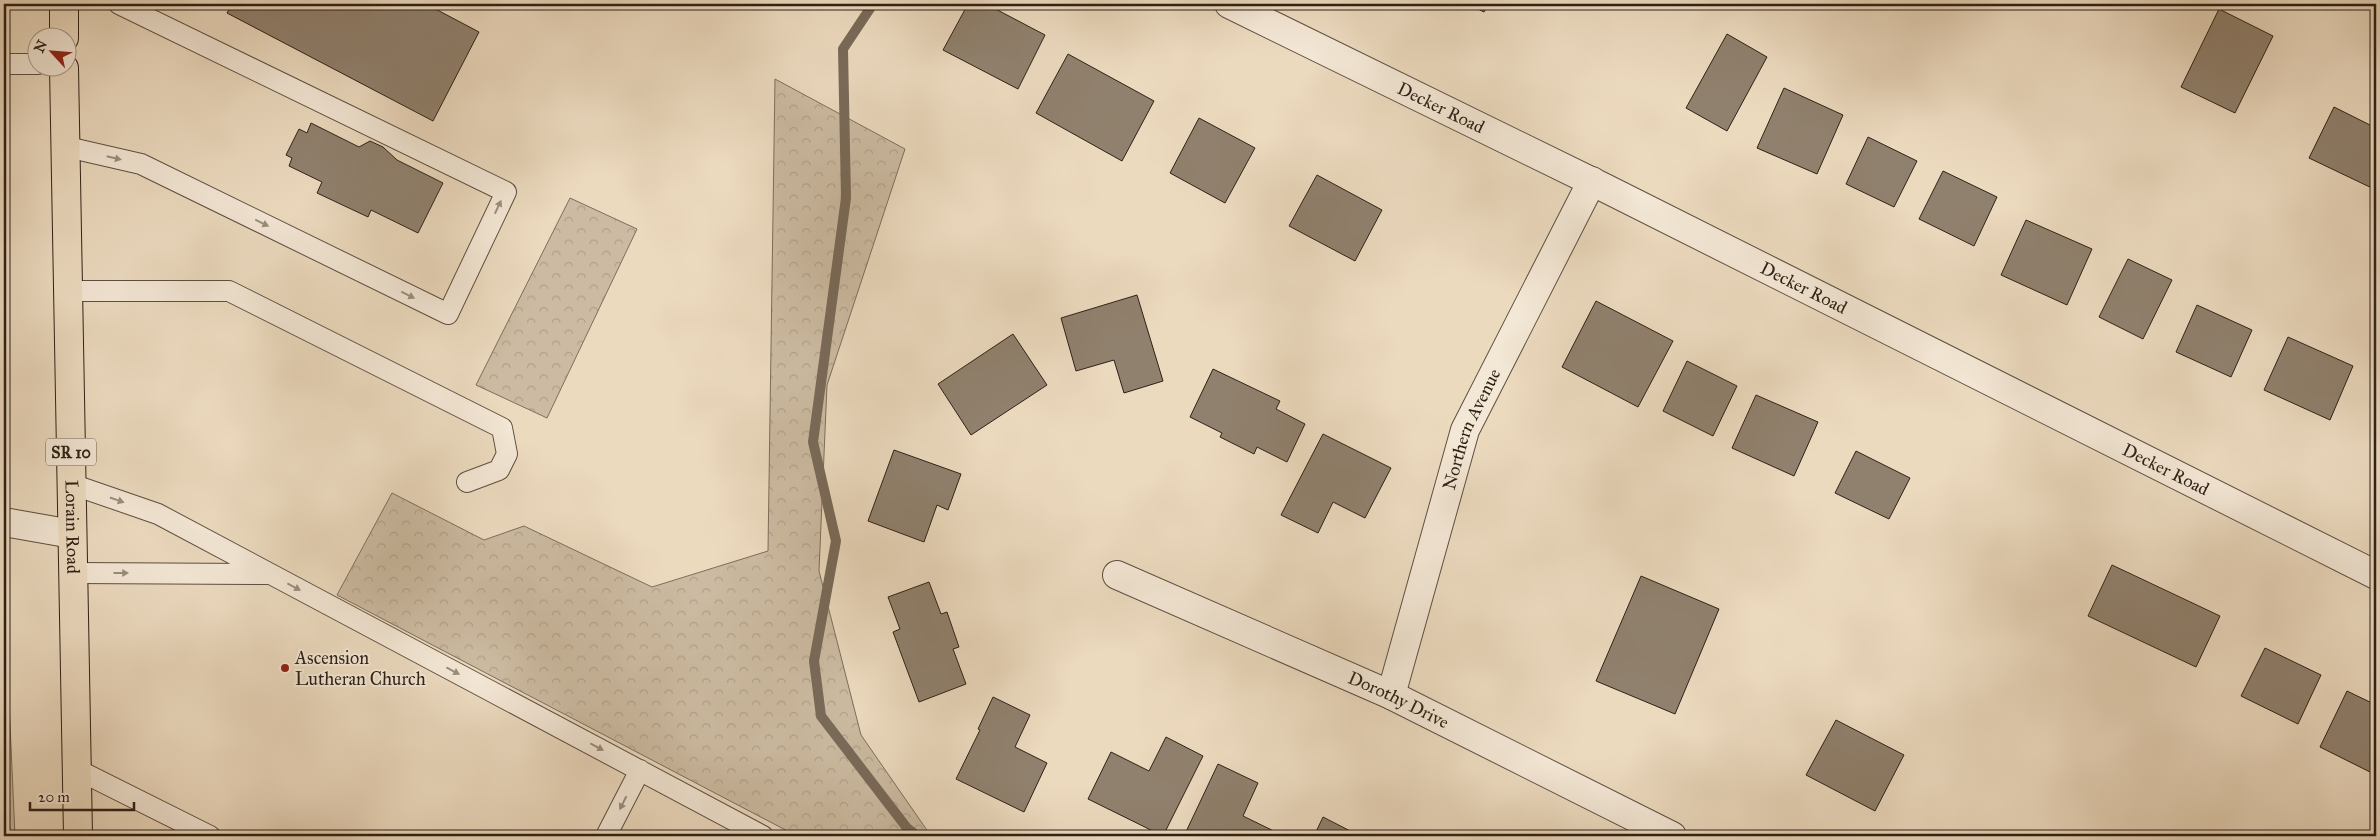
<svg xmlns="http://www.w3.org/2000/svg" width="2380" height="840" font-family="'IM FELL Great Primer',serif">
	<defs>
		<pattern id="forest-crowns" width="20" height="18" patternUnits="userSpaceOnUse" patternTransform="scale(1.25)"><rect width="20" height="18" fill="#ccbba2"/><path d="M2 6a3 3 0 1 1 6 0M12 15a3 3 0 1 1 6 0" fill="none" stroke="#b0a08b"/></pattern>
	</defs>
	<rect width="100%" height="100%" fill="#ecdabf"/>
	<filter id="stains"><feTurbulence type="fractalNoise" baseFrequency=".004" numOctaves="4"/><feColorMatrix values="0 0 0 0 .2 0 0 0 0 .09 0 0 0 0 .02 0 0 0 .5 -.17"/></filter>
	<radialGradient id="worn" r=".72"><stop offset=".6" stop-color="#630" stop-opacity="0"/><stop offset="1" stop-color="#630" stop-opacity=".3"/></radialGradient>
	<path fill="url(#forest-crowns)" stroke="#7c6e5c" d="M775,79L905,149L827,385L819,571L861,735L931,836H797L337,595L392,493L484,540L524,526L652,587L768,551Z
		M570,198L637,229L547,418L476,385Z
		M4,589L15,836H4Z"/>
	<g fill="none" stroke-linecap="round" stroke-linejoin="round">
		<path stroke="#796a59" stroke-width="10" d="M873,4L843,49L846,198L813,442L836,541L814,661L821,716L907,828L917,836"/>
	</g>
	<path fill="#90816e" stroke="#2d2116" d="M232,4H426L479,32L433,121L227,13Z
		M968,4H986L1045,35L1018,89L943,50Z
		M1468,4H1488L1484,12Z
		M2219,9L2273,36L2235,113L2181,87Z
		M1727,34L1767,57L1727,131L1686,108Z
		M1068,54L1154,101L1122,161L1036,113Z
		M1784,88L1843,115L1817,174L1757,148Z
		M2334,107L2376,128V190L2309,158Z
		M1199,118L1255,148L1225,203L1170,173Z
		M311,123L359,147L370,141L383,147L397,160L443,183L418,233L371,210L368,217L317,193L322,182L289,166L292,158L286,155L299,129L307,133Z
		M1868,137L1917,161L1894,207L1846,184Z
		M1943,171L1997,197L1974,246L1919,219Z
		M1317,175L1382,210L1355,261L1289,226Z
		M2026,220L2092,249L2067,305L2001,275Z
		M2128,259L2172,280L2143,339L2099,317Z
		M1137,295L1163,381L1124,393L1114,360L1076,371L1061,318Z
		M1596,301L1673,341L1638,407L1562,367Z
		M2197,305L2252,330L2231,377L2176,352Z
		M1013,334L1047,385L971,435L938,384Z
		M2288,337L2353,366L2330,420L2264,390Z
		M1687,361L1737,386L1713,436L1663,411Z
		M1213,369L1280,401L1276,409L1305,424L1287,462L1257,447L1254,454L1220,437L1222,433L1190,417Z
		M1756,395L1818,422L1794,476L1732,448Z
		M1323,434L1391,468L1365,518L1333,502L1318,533L1281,515Z
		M894,450L961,474L948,510L937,505L924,542L868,521Z
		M1856,451L1910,478L1889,519L1835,493Z
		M2112,565L2220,616L2196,667L2088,616Z
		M1641,576L1719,609L1675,714L1596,681Z
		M929,582L941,614L947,612L959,647L953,649L966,684L919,702L893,632L900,629L888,597Z
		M2265,648L2321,675L2298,724L2241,696Z
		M2347,691L2376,705V775L2320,747Z
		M993,697L1030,715L1015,747L1047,763L1024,812L956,779L980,730L978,729Z
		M1836,720L1904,755L1875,811L1806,775Z
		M1166,737L1203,756L1163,836L1088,799L1111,752L1149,771Z
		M1218,764L1258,783L1243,816L1284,836H1184Z
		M1323,817L1360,836H1314Z"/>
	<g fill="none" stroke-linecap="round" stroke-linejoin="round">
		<defs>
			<path id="lane" d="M4,64H38
				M67,147L141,164L448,314L506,192L119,4
				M69,291H229L502,428L507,454L499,470L467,482
				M71,484L158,514L763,836
				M73,573L268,574
				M76,769L210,836
				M606,836L640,770"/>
			<g id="street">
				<path id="s1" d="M1229,4L1605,188L2376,575"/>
				<path d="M4,522L72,534"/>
				<path id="s2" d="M1117,575L1391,695L1672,836"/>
				<path id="s3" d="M1391,695L1465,430L1592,181"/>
			</g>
			<g id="primary">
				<path d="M64,4V38"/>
				<path id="s4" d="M64,68L78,836"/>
			</g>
		</defs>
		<use href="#lane" stroke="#5d4f40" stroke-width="22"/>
		<use href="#street" stroke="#5d4f40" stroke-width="30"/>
		<use href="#primary" stroke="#2d2116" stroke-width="30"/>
		<use href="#lane" stroke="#f3e7d5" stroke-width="20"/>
		<use href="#street" stroke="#f3e7d5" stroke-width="28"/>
		<use href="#primary" stroke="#ecdabf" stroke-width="28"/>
	</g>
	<defs><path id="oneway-solid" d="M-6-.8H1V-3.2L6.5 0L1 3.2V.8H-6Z" transform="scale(1.25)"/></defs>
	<g fill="#9a8e7f">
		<use href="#oneway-solid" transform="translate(114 158) rotate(13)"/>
		<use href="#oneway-solid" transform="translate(498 207) rotate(-65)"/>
		<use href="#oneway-solid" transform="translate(262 223) rotate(26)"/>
		<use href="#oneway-solid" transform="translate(408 295) rotate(26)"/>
		<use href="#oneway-solid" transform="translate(117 500) rotate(19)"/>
		<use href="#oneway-solid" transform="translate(121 573)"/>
		<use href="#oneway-solid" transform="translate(294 587) rotate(28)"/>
		<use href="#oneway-solid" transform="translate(453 671) rotate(28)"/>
		<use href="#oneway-solid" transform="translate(597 747) rotate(28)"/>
		<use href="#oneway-solid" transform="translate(623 803) rotate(117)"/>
	</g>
	<circle fill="#8f2418" stroke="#f3e7d5" stroke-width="2" cx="285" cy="668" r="5"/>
	<g text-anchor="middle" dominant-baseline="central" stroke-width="4" stroke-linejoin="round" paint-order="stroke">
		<rect fill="#f3e7d5" stroke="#685c4f" stroke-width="1" x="46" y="438.5" width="50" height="27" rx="4"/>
		<g font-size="16" font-weight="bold" fill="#2d2116">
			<text x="71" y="452">SR 10</text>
		</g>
		<g font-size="18" fill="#2d2116" stroke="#f3e7d5">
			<text stroke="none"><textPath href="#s1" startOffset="236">Decker Road</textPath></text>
			<text stroke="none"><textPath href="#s1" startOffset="641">Decker Road</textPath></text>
			<text stroke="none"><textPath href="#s3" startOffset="278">Northern Avenue</textPath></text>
			<text stroke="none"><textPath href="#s1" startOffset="1046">Decker Road</textPath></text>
			<text stroke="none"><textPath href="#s4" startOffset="459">Lorain Road</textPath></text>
			<text stroke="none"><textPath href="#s2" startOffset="308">Dorothy Drive</textPath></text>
		</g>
		<g font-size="18" fill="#2d2116" stroke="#f3e7d5" text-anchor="start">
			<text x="295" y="658">Ascension<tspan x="295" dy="21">Lutheran Church</tspan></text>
		</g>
	</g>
	<rect width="2380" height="840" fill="none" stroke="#ecdabf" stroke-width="20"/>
	<rect x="5" y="5" width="2370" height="830" fill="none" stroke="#2d2116" stroke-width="2.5"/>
	<rect x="10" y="10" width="2360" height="820" fill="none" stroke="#2d2116"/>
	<g transform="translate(52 52) rotate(296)"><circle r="24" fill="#f3e7d5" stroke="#a49889"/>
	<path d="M0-4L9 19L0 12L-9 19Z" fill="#8f2418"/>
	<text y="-8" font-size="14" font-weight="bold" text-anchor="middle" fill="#2d2116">N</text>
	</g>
	<path d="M30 802v8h104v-8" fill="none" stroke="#2d2116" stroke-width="2.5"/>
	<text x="38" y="802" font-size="15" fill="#2d2116" stroke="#f3e7d5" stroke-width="4" paint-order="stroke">20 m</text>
	<rect width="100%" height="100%" filter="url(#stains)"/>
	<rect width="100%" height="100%" fill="url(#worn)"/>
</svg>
